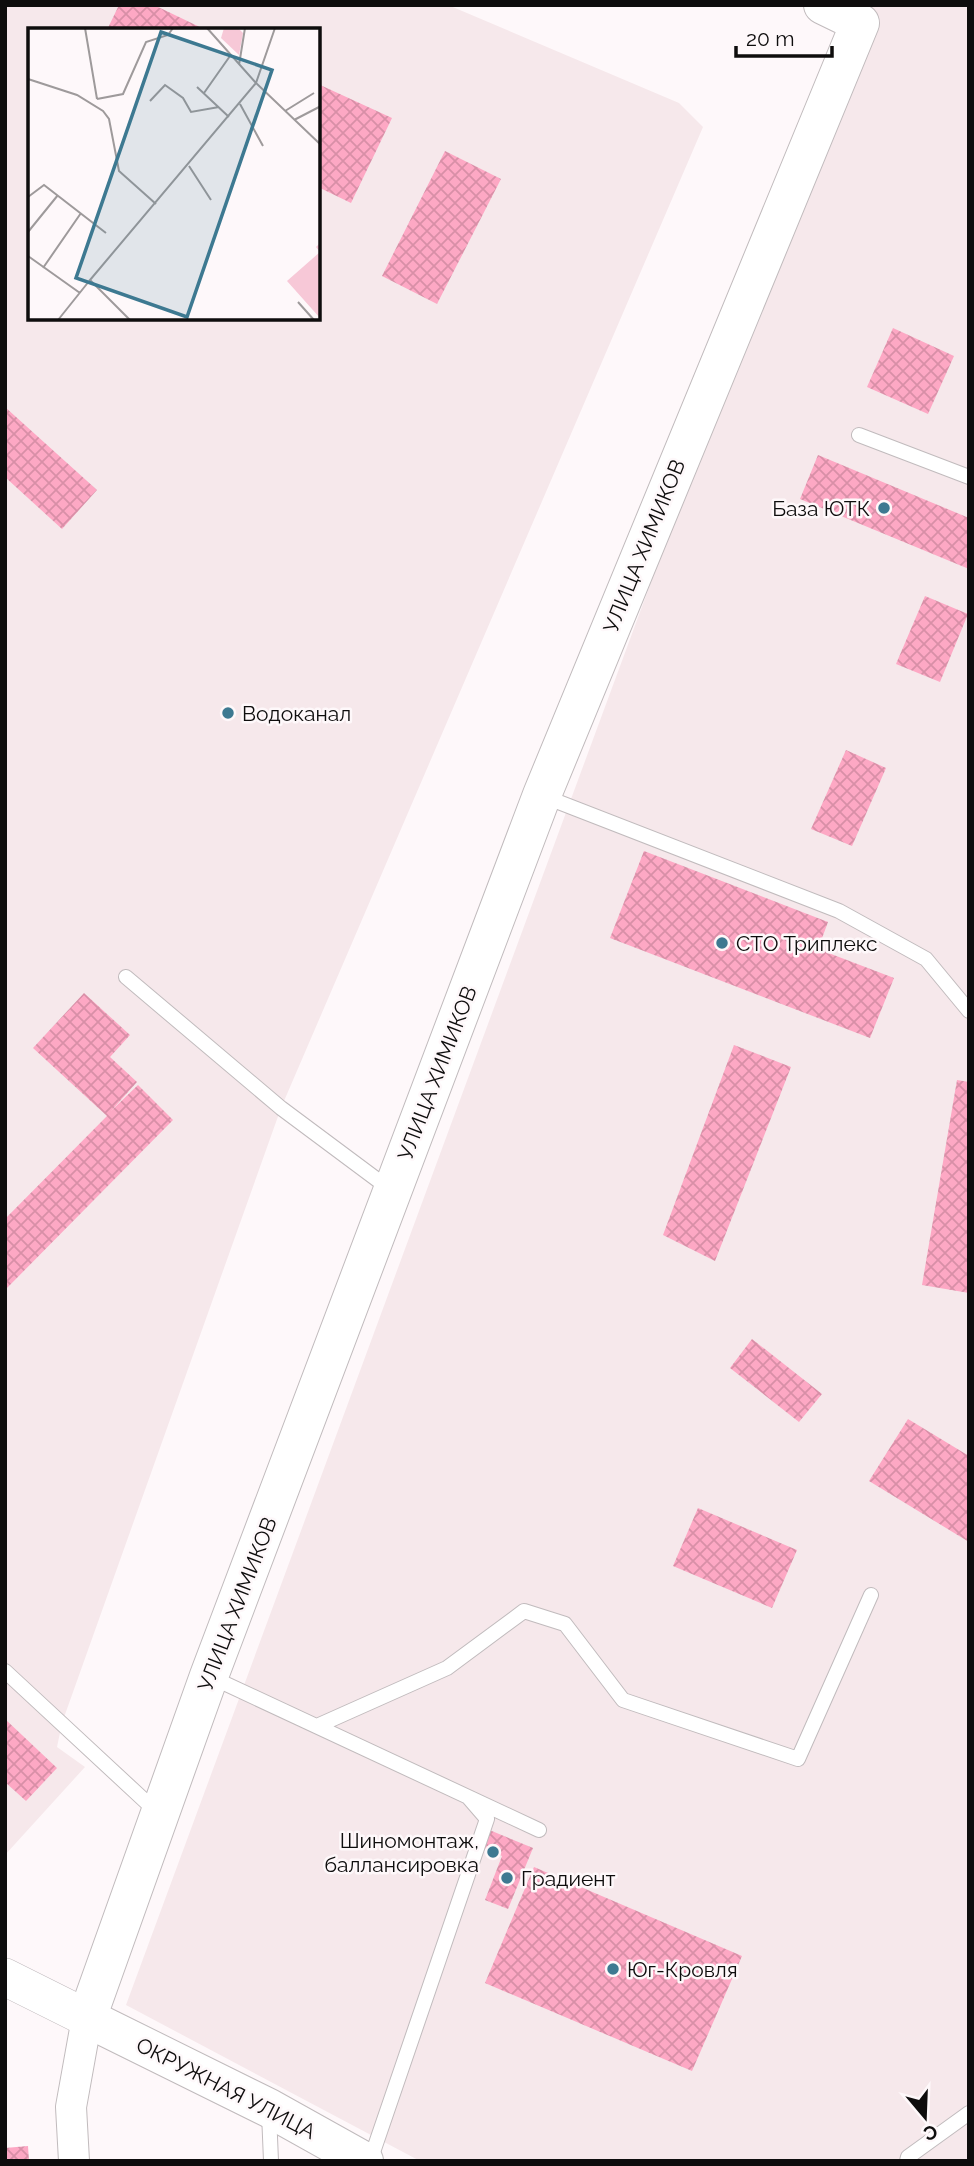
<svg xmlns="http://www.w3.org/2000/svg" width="974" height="2166" font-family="Raleway,sans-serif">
	<defs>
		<pattern id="building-cross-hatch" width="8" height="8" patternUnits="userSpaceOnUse" patternTransform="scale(1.75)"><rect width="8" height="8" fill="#fda8c4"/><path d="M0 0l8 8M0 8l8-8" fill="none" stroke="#d88fa7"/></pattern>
	</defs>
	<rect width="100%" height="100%" fill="#fef8fa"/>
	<path fill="#f6e8eb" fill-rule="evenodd" d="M5,5H448L679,103L703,127L281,1108L62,1723L57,1747L85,1767L5,1855ZM30,30H318V318H30Z
		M864,5H969V2161H420L126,2005Z"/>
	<path fill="url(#building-cross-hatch)" d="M119,5H154L206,30H107Z
		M318,84L392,118L351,203L318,187Z
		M445,151L501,179L437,304L382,276Z
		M893,328L954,356L928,414L867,387Z
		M5,407L97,490L62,529L5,477Z
		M818,455L969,518V569L800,499Z
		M925,596L968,614L940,682L896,664Z
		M846,750L886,768L852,846L811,829Z
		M644,851L828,922L818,949L894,978L870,1038L610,938Z
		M84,993L130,1035L110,1057L137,1082L111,1111L138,1085L173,1120L5,1290V1219L107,1116L33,1048Z
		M734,1045L791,1067L715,1261L663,1235Z
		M957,1080L969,1082V1293L922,1285Z
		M752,1339L822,1394L799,1422L730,1368Z
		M908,1419L969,1456V1542L869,1481Z
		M698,1508L797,1550L772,1608L673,1566Z
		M5,1719L57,1768L26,1801L5,1782Z
		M487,1829L533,1848L508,1909L485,1900L502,1856L481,1847Z
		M534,1867L742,1956L692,2071L485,1983Z
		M28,2146L29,2161H5V2148Z"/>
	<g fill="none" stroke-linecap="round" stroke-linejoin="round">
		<defs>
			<path id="service" d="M859,435L969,477
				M543,796L839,911L926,959L969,1011
				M126,977L281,1108L391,1190
				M5,1671L158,1813
				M211,1677L539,1830
				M317,1726L447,1668L524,1611L565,1624L623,1700L798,1759L871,1595
				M269,2113L271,2161
				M370,2161L487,1819L468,1797
				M907,2161L908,2157L969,2113"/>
			<path id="minor" d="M74,2161L71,2107L87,2018"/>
			<path id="tertiary" d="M5,1977L87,2018"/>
			<path id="secondary" d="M364,2161L269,2108L87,2018L209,1676L542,795L860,23L823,5"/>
		</defs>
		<use href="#service" stroke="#c1bbbd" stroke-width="16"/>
		<use href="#minor" stroke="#c1bbbd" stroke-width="32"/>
		<use href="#tertiary" stroke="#c1bbbd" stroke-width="38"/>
		<use href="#secondary" stroke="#c1bbbd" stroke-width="40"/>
		<use href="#service" stroke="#fff" stroke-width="14"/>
		<use href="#minor" stroke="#fff" stroke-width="30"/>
		<use href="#tertiary" stroke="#fff" stroke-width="37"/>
		<use href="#secondary" stroke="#fff" stroke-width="38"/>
	</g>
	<g fill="#3d7991" stroke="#fef8fa" stroke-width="2.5">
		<circle cx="884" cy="508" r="7"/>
		<circle cx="228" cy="713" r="7"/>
		<circle cx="722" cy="943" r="7"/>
		<circle cx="493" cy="1852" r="7"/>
		<circle cx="507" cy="1878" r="7"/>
		<circle cx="613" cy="1969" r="7"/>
	</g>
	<g text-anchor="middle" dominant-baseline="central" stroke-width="5" stroke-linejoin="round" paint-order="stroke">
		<g font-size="21" fill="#0e0d0d" stroke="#fef8fa" text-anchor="start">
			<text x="870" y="508" text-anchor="end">База ЮТК</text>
			<text x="242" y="713">Водоканал</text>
			<text x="736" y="943">СТО Триплекс</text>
			<text x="479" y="1840" text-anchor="end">Шиномонтаж,<tspan x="479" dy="24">баллансировка</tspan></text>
			<text x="521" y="1878">Градиент</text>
			<text x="627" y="1969">Юг-Кровля</text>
		</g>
		<g font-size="21" fill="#0e0d0d" stroke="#fef8fa">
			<text transform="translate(644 546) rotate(-68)">УЛИЦА ХИМИКОВ</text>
			<text transform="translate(437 1073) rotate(-69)">УЛИЦА ХИМИКОВ</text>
			<text transform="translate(237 1604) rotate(-69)">УЛИЦА ХИМИКОВ</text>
			<text transform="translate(226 2088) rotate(27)">ОКРУЖНАЯ УЛИЦА</text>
		</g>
	</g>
	<g transform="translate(28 28)">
		<rect width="292" height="292" fill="#fef8fa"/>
		<path d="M196,0H210L215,5L211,27L193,10Z" fill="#f7c8d7"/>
		<path d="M292,215V290L259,253L292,224L288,219Z" fill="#f7c8d7"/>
		<path fill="none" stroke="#9e9a9b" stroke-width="2" d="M57,0L69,71M247,0L228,55L293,117M211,37L217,0M0,51L49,67L75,83L81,91L91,143L128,176M169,59L201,89M176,65L202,28M69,71L95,66L118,14L140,7L145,0M122,73L137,57L155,70L163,84L191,79M212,76L235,118M257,83L286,65M266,92L293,78M161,138L183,172M0,169L16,157L78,205M0,204L30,167M0,228L52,265M15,240L53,185M270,274L286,292M30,292L62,252M102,292L62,252L228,55L179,0"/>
		<path fill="#3d7991" fill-opacity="0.15" stroke="#3d7991" stroke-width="3.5" d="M133,4L244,42L159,289L48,250Z"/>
		<rect width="292" height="292" fill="none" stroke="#0e0d0d" stroke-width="3.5"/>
	</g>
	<rect width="974" height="2166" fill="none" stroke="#0e0d0d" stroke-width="14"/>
	<g transform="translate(925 2117) rotate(161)" stroke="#fef8fa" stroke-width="5" paint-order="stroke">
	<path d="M0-5L12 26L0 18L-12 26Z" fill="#0e0d0d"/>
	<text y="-10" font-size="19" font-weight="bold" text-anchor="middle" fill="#0e0d0d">С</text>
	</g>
	<path d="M736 46v10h96v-10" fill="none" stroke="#0e0d0d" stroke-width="3.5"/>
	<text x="746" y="46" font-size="21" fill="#0e0d0d" stroke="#fef8fa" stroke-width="5" paint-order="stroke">20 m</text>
</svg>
